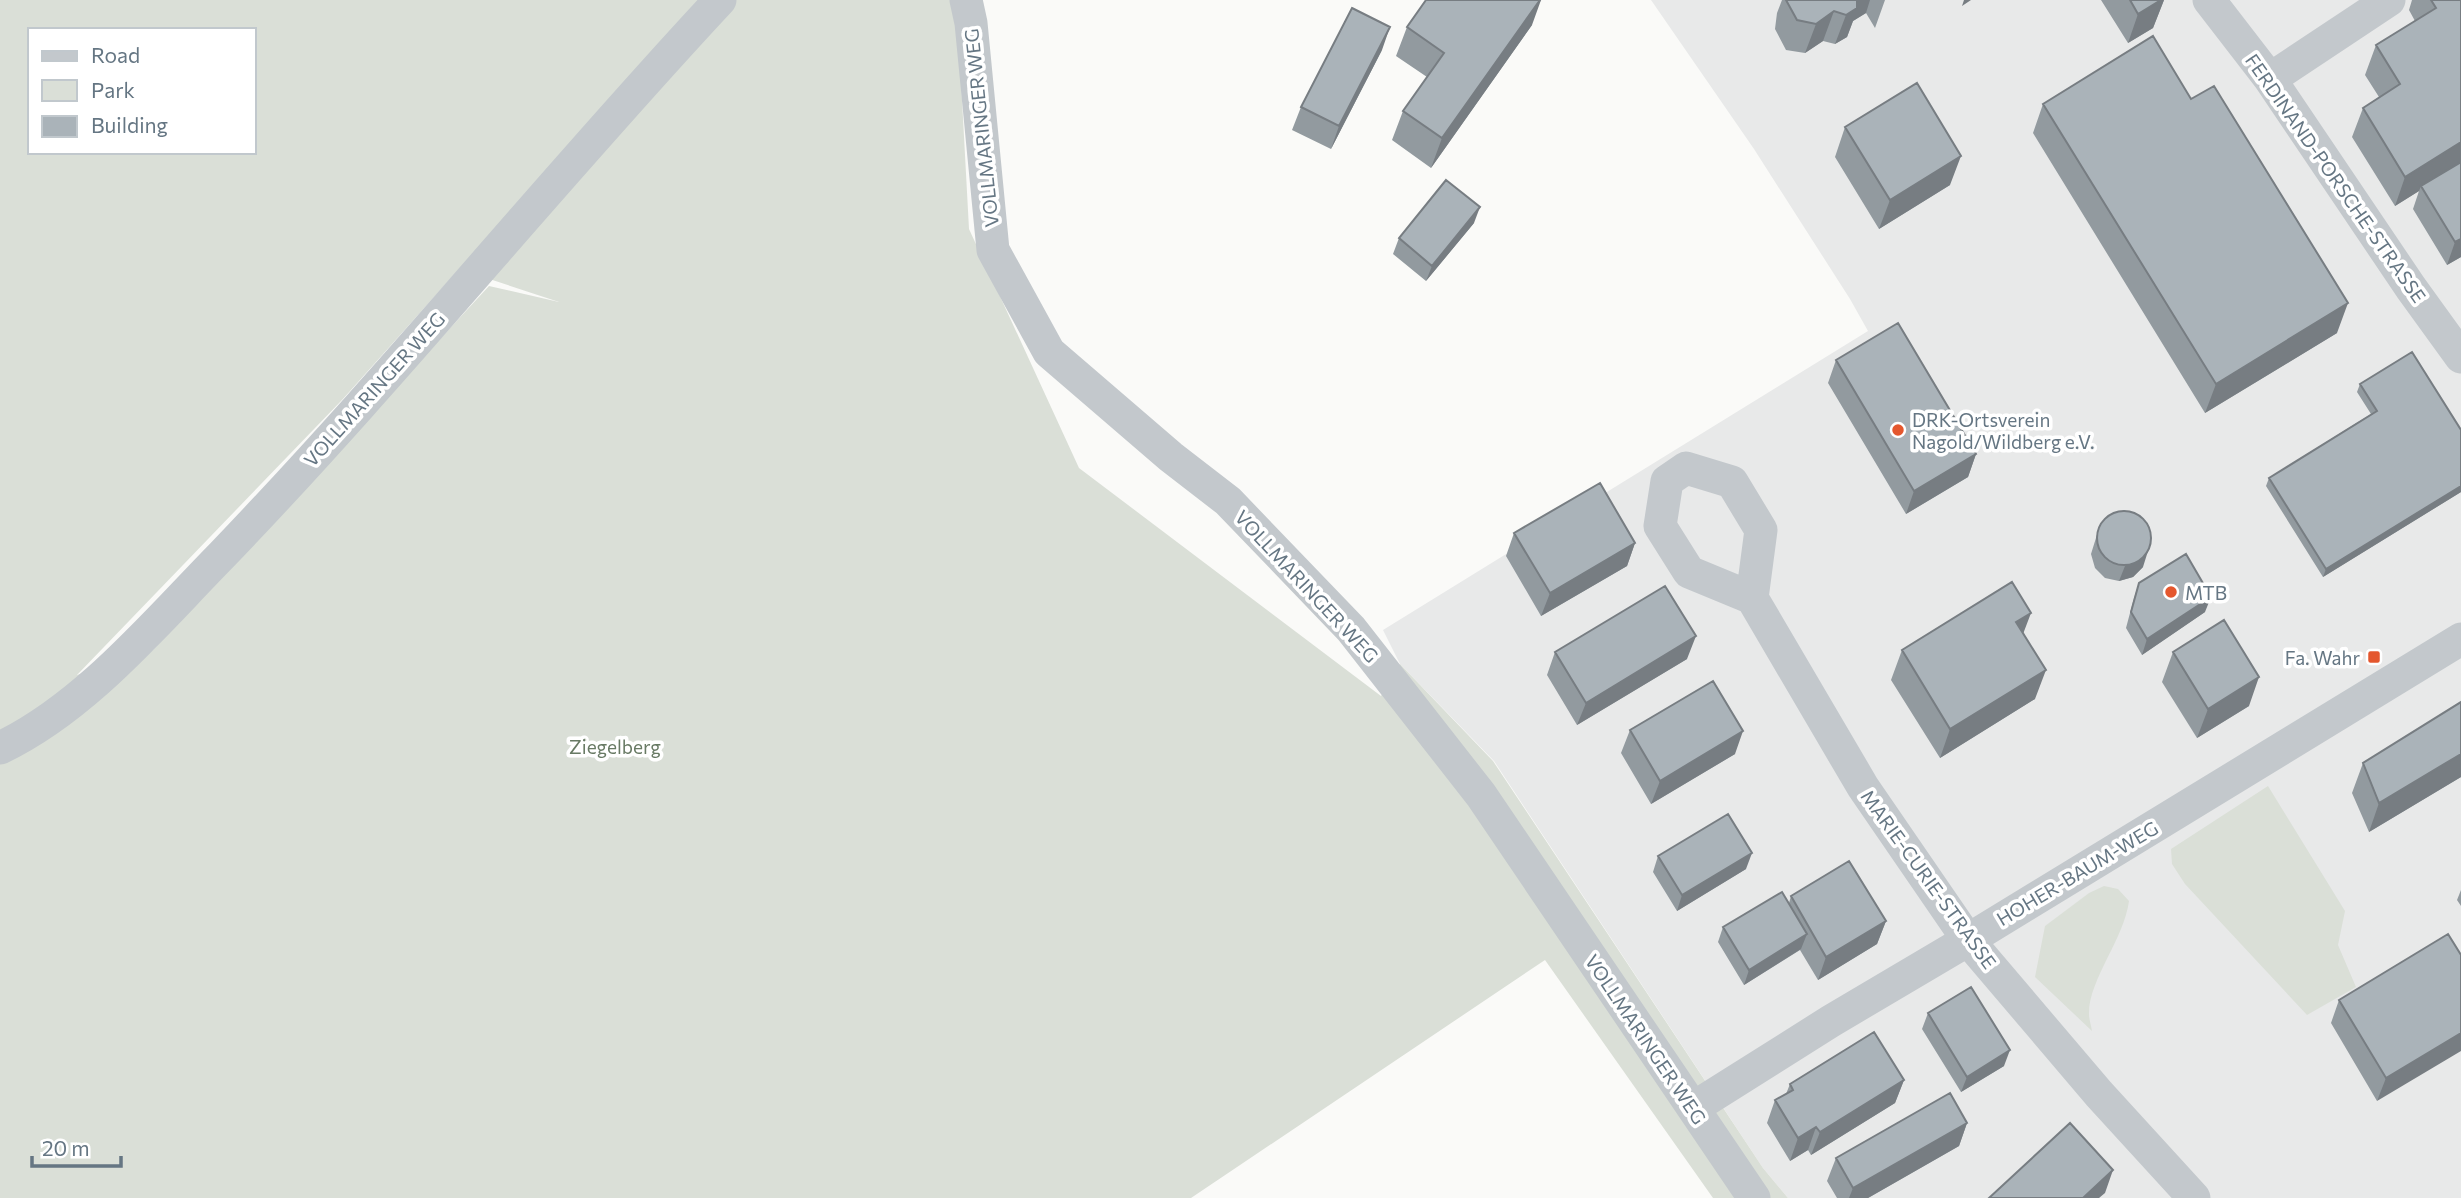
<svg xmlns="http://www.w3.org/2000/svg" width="2461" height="1198" font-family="Commissioner,sans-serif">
	<rect width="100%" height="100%" fill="#fafaf8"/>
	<path fill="#e8e9e9" d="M1651,0H2461V1198H1788L1763,1168L1494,761L1400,664L1383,630L1868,331L1850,299L1754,149Z"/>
	<path fill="#dadfd7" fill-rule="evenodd" d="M0,0H953L957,7L969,229L1079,468L1381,696L1400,664L1493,761L1763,1168L1788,1198H1713L1545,960L1191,1198H0ZM30,30H254V152H30ZM459,269L559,302L489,286L153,650L77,675L342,400Z
		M2268,786L2345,911L2338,945L2356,987L2307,1015L2185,884L2172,864L2171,849Z
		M2104,886L2118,889L2129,901C2124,939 2088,981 2089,1014C2089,1019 2091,1025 2092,1031L2035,977L2045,926L2089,893Z"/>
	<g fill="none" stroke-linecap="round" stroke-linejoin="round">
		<path stroke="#c3c8cc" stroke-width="33" d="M966,0L971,23L993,250L1049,352L1171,457L1228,501L1351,629L1481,795L1754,1198
			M2209,0L2270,79L2411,288L2461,357
			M2270,79L2389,0
			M1752,598L1689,572L1660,526L1667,481L1686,468L1732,482L1761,530L1752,598L1863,787L1968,940L2099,1094L2194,1198
			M0,748C86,707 156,622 222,555C394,376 550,182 720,0
			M1693,1108L1831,1021L1968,940L2461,639"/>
	</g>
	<path fill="#929a9f" d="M1782,0H1885L1875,28L1866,13L1853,21L1847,37L1835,44L1823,41L1805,53L1786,50L1775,29L1777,13Z
		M2101,0H2164L2153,28L2128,43Z
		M2412,0H2461V257L2447,265L2413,209L2419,191L2395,206L2352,137L2363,108L2379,97L2365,75L2376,45L2415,21L2409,10Z
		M1532,25L1431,168L1392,140L1403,111L1427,77L1396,56L1407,27Z
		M1382,50L1331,149L1292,130L1301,107Z
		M2043,104L2337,333L2205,413L2033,133Z
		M1845,127L1950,185L1879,229L1835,157Z
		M1474,223L1426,281L1393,254L1399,238Z
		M1836,360L1976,454L1968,477L1906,514L1828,383Z
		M2360,384L2461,430V492L2323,577L2266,486L2269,478L2371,414L2357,392Z
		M2100,525L2143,567L2133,577L2119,581L2105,578L2095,568L2091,554Z
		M1514,533L1635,543L1627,566L1541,616L1506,556Z
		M2139,583L2205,612L2142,655L2126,628L2134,598Z
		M2024,633L2035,699L1940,758L1891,680L1902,650Z
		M1555,652L1687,659L1577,725L1547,675Z
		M2173,652L2249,706L2197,738L2162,682Z
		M2461,702V777L2369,832L2352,793L2363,763Z
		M1630,730L1735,754L1651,804L1621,753Z
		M1658,856L1746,869L1677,911L1653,872Z
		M2461,890V906L2457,900Z
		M1791,896L1886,921L1877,944L1818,980L1800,950L1744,985L1718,942L1723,927L1789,903Z
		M2461,955L2377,1101L2331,1023L2339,1000Z
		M1928,1013L2004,1066L1961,1092L1922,1029Z
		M1904,1080L1895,1103L1811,1155L1808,1150L1790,1161L1767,1123L1775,1100L1786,1094L1790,1084Z
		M1967,1123L1959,1146L1868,1198H1837L1827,1181L1836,1158Z"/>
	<path fill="#777d82" d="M1540,0H1541L1532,25L1431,168L1442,138Z
		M1855,0H1870L1866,13L1853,21L1847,37L1835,44L1846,15Z
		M1964,0H1971L1962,6Z
		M2161,0H2164L2153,28L2128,43L2138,14Z
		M1834,11L1823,41L1805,53L1816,24Z
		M1390,27L1382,50L1331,149L1339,126Z
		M2461,142V165L2421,186L2419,191L2395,206L2405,177Z
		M1961,156L1950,185L1879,229L1890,200Z
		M1480,207L1474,223L1426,281L1432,266Z
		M2461,239V257L2447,265L2455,242Z
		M2348,303L2337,333L2205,413L2216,384Z
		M1976,454L1968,477L1906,514L1914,491Z
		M2461,486V492L2323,577L2326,569Z
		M1635,543L1627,566L1541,616L1550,593Z
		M2148,551L2143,567L2133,577L2119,581L2125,566Z
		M2211,597L2205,612L2142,655L2147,639Z
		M2031,613L2020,642L2016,622Z
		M1696,636L1687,659L1577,725L1586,703Z
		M2046,670L2035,699L1940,758L1950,729Z
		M2259,677L2249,706L2197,738L2208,709Z
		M1743,731L1735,754L1651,804L1660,781Z
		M2461,754V777L2369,832L2379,803Z
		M1752,853L1746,869L1677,911L1682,895Z
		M1886,921L1877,944L1818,980L1826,957Z
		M1807,934L1801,949L1744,985L1749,970Z
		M2461,1033V1051L2377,1101L2386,1078Z
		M2010,1050L2004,1066L1961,1092L1967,1077Z
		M1904,1080L1895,1103L1811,1155L1820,1132Z
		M1967,1123L1959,1146L1868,1198H1849L1853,1188Z
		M1816,1127L1808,1150L1790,1161L1798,1138Z
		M2113,1170L2105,1193L2099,1198H2083Z"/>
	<path fill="#aab3b9" stroke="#777d82" stroke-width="2" d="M1426,0H1540L1442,138L1403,111L1444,53L1407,27Z
		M1786,0H1857V8L1846,15L1834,11L1816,24L1797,20Z
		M2130,0H2161L2138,14Z
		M2431,0H2461V142L2405,177L2363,108L2400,84L2376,45L2436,8Z
		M1352,8L1390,27L1339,126L1301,107Z
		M2153,36L2191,99L2214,86L2348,303L2216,384L2043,104Z
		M1917,83L1961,156L1890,200L1845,127Z
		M2461,162V239L2455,242L2421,186Z
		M1446,180L1480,207L1432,266L1399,238Z
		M1898,323L1976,454L1914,491L1836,360Z
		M2412,352L2461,430V486L2326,569L2269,478L2377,411L2360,384Z
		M1600,483L1635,543L1550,593L1514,533Z
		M2097 538a27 27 0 1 1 54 0a27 27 0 1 1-54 0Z
		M2186,554L2211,597L2147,639L2131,612L2139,583Z
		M2012,582L2031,613L2016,622L2046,670L1950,729L1902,650Z
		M1665,586L1696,636L1586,703L1555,652Z
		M2224,620L2259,677L2208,709L2173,652Z
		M1713,681L1743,731L1660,781L1630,730Z
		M2461,702V754L2379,803L2363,763Z
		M1728,814L1752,853L1682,895L1658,856Z
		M1849,861L1886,921L1826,957L1791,896Z
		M1782,892L1807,934L1749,970L1723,927Z
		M2448,934L2461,955V1033L2386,1078L2339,1000Z
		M1971,987L2010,1050L1967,1077L1928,1013Z
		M1874,1032L1904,1080L1820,1132L1816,1127L1798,1138L1775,1100L1793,1090L1790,1084Z
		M1950,1093L1967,1123L1853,1188L1836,1158Z
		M2070,1123L2113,1170L2083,1198H1989Z"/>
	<g fill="#e4572e" stroke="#fff" stroke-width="2.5">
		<circle cx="1898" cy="430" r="7"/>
		<circle cx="2171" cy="592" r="7"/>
		<rect x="2367" y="650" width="14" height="14" rx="3.5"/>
	</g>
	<g text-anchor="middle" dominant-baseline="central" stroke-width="7" stroke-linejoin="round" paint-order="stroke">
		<g font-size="19" fill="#657683" stroke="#fff">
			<text transform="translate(981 128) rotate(-96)">VOLLMARINGER WEG</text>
			<text transform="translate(2336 178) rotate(55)">FERDINAND-PORSCHE-STRASSE</text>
			<text transform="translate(374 389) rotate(-48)">VOLLMARINGER WEG</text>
			<text transform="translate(1307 586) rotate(47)">VOLLMARINGER WEG</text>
			<text transform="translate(2077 873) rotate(-31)">HOHER-BAUM-WEG</text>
			<text transform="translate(1929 879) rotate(54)">MARIE-CURIE-STRASSE</text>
			<text transform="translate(1646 1039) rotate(56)">VOLLMARINGER WEG</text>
		</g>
		<g font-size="19" fill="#657683" stroke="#fff" text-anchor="start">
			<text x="1912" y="419">DRK-Ortsverein<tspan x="1912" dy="22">Nagold/Wildberg e.V.</tspan></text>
			<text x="2185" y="592">MTB</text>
			<text x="2360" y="657" text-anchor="end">Fa. Wahr</text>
		</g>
		<g font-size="19" fill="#687a64" stroke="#fff">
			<text x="615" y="746">Ziegelberg</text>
		</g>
	</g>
	<rect x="28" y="28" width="228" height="126" fill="#ffffff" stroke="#c1c8cd" stroke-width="2"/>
	<rect x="42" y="51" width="35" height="10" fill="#c3c8cc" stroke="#c1c8cd" stroke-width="2"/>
	<text x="91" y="63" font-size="21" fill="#657683">Road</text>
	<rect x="42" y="80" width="35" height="21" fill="#dadfd7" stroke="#c1c8cd" stroke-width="2"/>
	<text x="91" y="98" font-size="21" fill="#657683">Park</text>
	<rect x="42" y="116" width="35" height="21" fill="#aab3b9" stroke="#c1c8cd" stroke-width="2"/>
	<text x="91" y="133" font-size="21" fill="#657683">Building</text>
	<path d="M32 1156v10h89v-10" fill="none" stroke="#657683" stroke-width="3.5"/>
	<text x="42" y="1156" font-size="21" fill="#657683" stroke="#ffffff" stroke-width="5" paint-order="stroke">20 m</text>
</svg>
